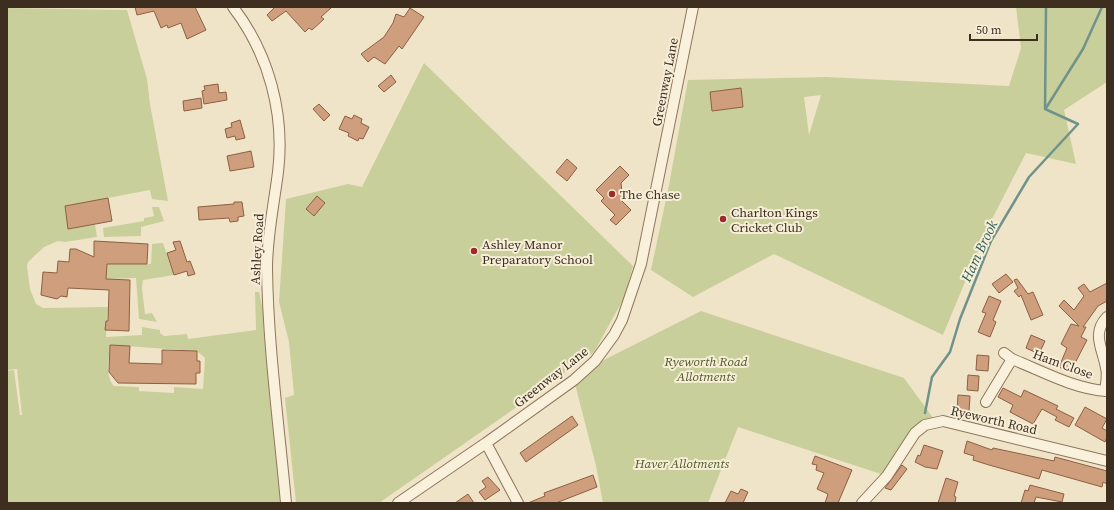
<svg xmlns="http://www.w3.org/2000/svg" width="1114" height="510" font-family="'Source Serif 4',serif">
	<rect width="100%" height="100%" fill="#f0e4c8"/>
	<path fill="#c9cf9b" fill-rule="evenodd" d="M1016,7H1107V82L1064,110L1076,164L1026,153L987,229L943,335L774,254L693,297L651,270L669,185L688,80L826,77L1009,86L1021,48ZM821,95L809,135L804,97Z
		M7,8L127,10L147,79L150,104L168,201L152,199L150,190L65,206L68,228L95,224L97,237L65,242L58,241L44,247L28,262L27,266L30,289L36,304L43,308L108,307L106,337L142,335V327L160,330V333L164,336L187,334L188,339L256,330L255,292H259L262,306H267L285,502L7,503V371L14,370L20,415H22L17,369L7,370ZM110,345L197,351L205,358L203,389L174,387V393L139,391V387L114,386C105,377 109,358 110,345Z
		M424,63L633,266L624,298L594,352L511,411L379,503H296L285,398L294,395L289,342L279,302L286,199L348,184L362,187Z
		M152,207H159L164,221L141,227V236L104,237L103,228L144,221V218L154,216Z
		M163,243L174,275L143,280L142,288L145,314L152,313L157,322L139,319L136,278L106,279L107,264H151L152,244Z
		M701,311L904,378L936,422L928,424L887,476L738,427L708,503H603L596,466L574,380L584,370Z"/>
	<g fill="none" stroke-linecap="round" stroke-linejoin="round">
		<path stroke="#6f938a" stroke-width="2.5" d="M1046,108L1083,49L1102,7
			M925,413L932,377L950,352L960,319L991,241L1029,177L1078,124L1045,109L1046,7"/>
	</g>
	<path fill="#cf9f7d" stroke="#8d5f41" d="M135,7H195L206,30L187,39L181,23L168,28L167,25L161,28L154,11L137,15Z
		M275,7H332L321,17L324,19L312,30L309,28L305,32L286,11L272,21L267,15Z
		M410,8L424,17L402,49L399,46L385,64L374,57L368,62L361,54L384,37L393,23L396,14L404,17Z
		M391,75L396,82L384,92L378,86Z
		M218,84L219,93L226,92L227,100L204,104L202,91L205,90L204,86Z
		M741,88L743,107L712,111L710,92Z
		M201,98L202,108L184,111L183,101Z
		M319,104L330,115L324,121L313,109Z
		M354,115L362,119L361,123L369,127L363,139L359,138L358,141L348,136L349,133L339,129L345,116L352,119Z
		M240,120L245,138L236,140L235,136L227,138L225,129L232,127L231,123Z
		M251,151L254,167L230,171L227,156Z
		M567,159L577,168L567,181L556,172Z
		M620,166L629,175L621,183L622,192L627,197L622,201L631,210L616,225L610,220L615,215L601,201L604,198L596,190Z
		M317,196L325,203L314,216L306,209Z
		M108,198L112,221L68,229L65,206Z
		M234,202H242L244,216L238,217V221L230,222L229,218L199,220L198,207L234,204Z
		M94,241L148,244L147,264H107L106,279L130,280L129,331L105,330L106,321H108L109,290L68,288L67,297L61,296L57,299L41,295L43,272L57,273L58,261L69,262L70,249H76L94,257Z
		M180,241L187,262L190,261L195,274L188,276L187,271L174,275L167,253L176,250L173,242Z
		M1006,274L1013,282L999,293L992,284Z
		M1017,279L1028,294L1033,292L1043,315L1031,320L1021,295L1019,297L1014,291L1018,288L1014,280Z
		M1107,283V301L1098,306L1083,327H1086L1081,337L1087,340L1074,365L1072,364L1068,371L1059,367L1067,348L1061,344L1071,324L1079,326L1059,306L1064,300L1074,310L1084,296L1078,288L1084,284L1090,292Z
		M989,296L1001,301L993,320L996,322L990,337L978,332L986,313L982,312Z
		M1031,335L1045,341L1039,354L1026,348Z
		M110,345L130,346L129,363L162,364V350L197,351V361H200V373H196V384L118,383L109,372Z
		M977,355L989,356L988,371L976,370Z
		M968,375L979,376L978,391L967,390Z
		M1003,388L1021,397L1024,390L1058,406L1056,409L1074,418L1069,427L1055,420L1057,417L1042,409L1033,424L1010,412L1013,405L998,397Z
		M958,395L970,396L969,412L957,411Z
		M1085,407L1107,419L1102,428L1107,431V437L1105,442L1075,425Z
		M572,416L578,425L526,462L520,453Z
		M967,441L992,450L993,448L1054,461L1055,457L1107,471V484L1103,482L1102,487L1042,470L1039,479L989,465L973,460L974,456L964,453Z
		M924,445L943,451L937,469L925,467L915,462L918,455L920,456Z
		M815,456L852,470L838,503H825L828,494L817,489L824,473L816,470L817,465L812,464Z
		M902,465L907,469L891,490L885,488Z
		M593,475L597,487L556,503H528L545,496L544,493Z
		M488,477L500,490L485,500L479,492L486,487L482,481Z
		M946,478L958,482L954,496L956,497L955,503H938Z
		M1030,485L1064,494L1062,502L1036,497L1034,503H1021L1025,490L1028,491Z
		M741,489L748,492L743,503H725L731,491L738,494Z
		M468,494L474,503H455Z"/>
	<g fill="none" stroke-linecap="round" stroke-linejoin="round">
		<defs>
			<path id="minor" d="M233,7C269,54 285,114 278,172C274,204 267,236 267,268C268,346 279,425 286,503
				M1004,353L1012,359C1042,371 1074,389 1107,391
				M1105,391C1106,384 1108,375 1106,368C1103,349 1091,334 1107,317
				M986,402L1012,359
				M486,443L518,503
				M398,503L486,443L574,380L595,361L614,335L622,320L641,264L693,7
				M862,503L887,476L915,433L925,425L943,421L1107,461"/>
		</defs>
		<use href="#minor" stroke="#8d765c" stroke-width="12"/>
		<use href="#minor" stroke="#faf1dc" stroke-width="10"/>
	</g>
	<g fill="#9e2a2b" stroke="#f7eed8" stroke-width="1.5">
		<circle cx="612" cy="194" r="4"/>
		<circle cx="723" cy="219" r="4"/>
		<circle cx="474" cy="251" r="4"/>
	</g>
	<g text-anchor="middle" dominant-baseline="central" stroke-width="4" stroke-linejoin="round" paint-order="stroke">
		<g font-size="13" fill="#3d2e20" stroke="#f7eed8">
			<text transform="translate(665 82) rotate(-79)">Greenway Lane</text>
			<text transform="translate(257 249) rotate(-87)">Ashley Road</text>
			<text transform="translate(1063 364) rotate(20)">Ham Close</text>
			<text transform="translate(551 377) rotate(-38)">Greenway Lane</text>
			<text transform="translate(994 420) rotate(13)">Ryeworth Road</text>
		</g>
		<g font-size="13" fill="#3d2e20" stroke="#f7eed8" text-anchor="start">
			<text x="620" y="194">The Chase</text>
			<text x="731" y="212">Charlton Kings<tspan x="731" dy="15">Cricket Club</tspan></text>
			<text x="482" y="244">Ashley Manor<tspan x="482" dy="15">Preparatory School</tspan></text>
		</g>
		<g font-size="13" font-style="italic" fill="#4d5a26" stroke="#f7eed8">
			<text x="706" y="361">Ryeworth Road<tspan x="706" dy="15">Allotments</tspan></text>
			<text x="682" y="463">Haver Allotments</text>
		</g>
		<g font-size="14" font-style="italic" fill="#2f5d5a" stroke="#f7eed8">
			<text transform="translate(979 251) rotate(-65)">Ham Brook</text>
		</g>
	</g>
	<rect width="1114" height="510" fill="none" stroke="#3d2e20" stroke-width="16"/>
	<path d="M970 34v6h67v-6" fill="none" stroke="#3d2e20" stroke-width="2"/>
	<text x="976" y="34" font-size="12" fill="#3d2e20" stroke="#f7eed8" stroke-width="3" paint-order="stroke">50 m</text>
</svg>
